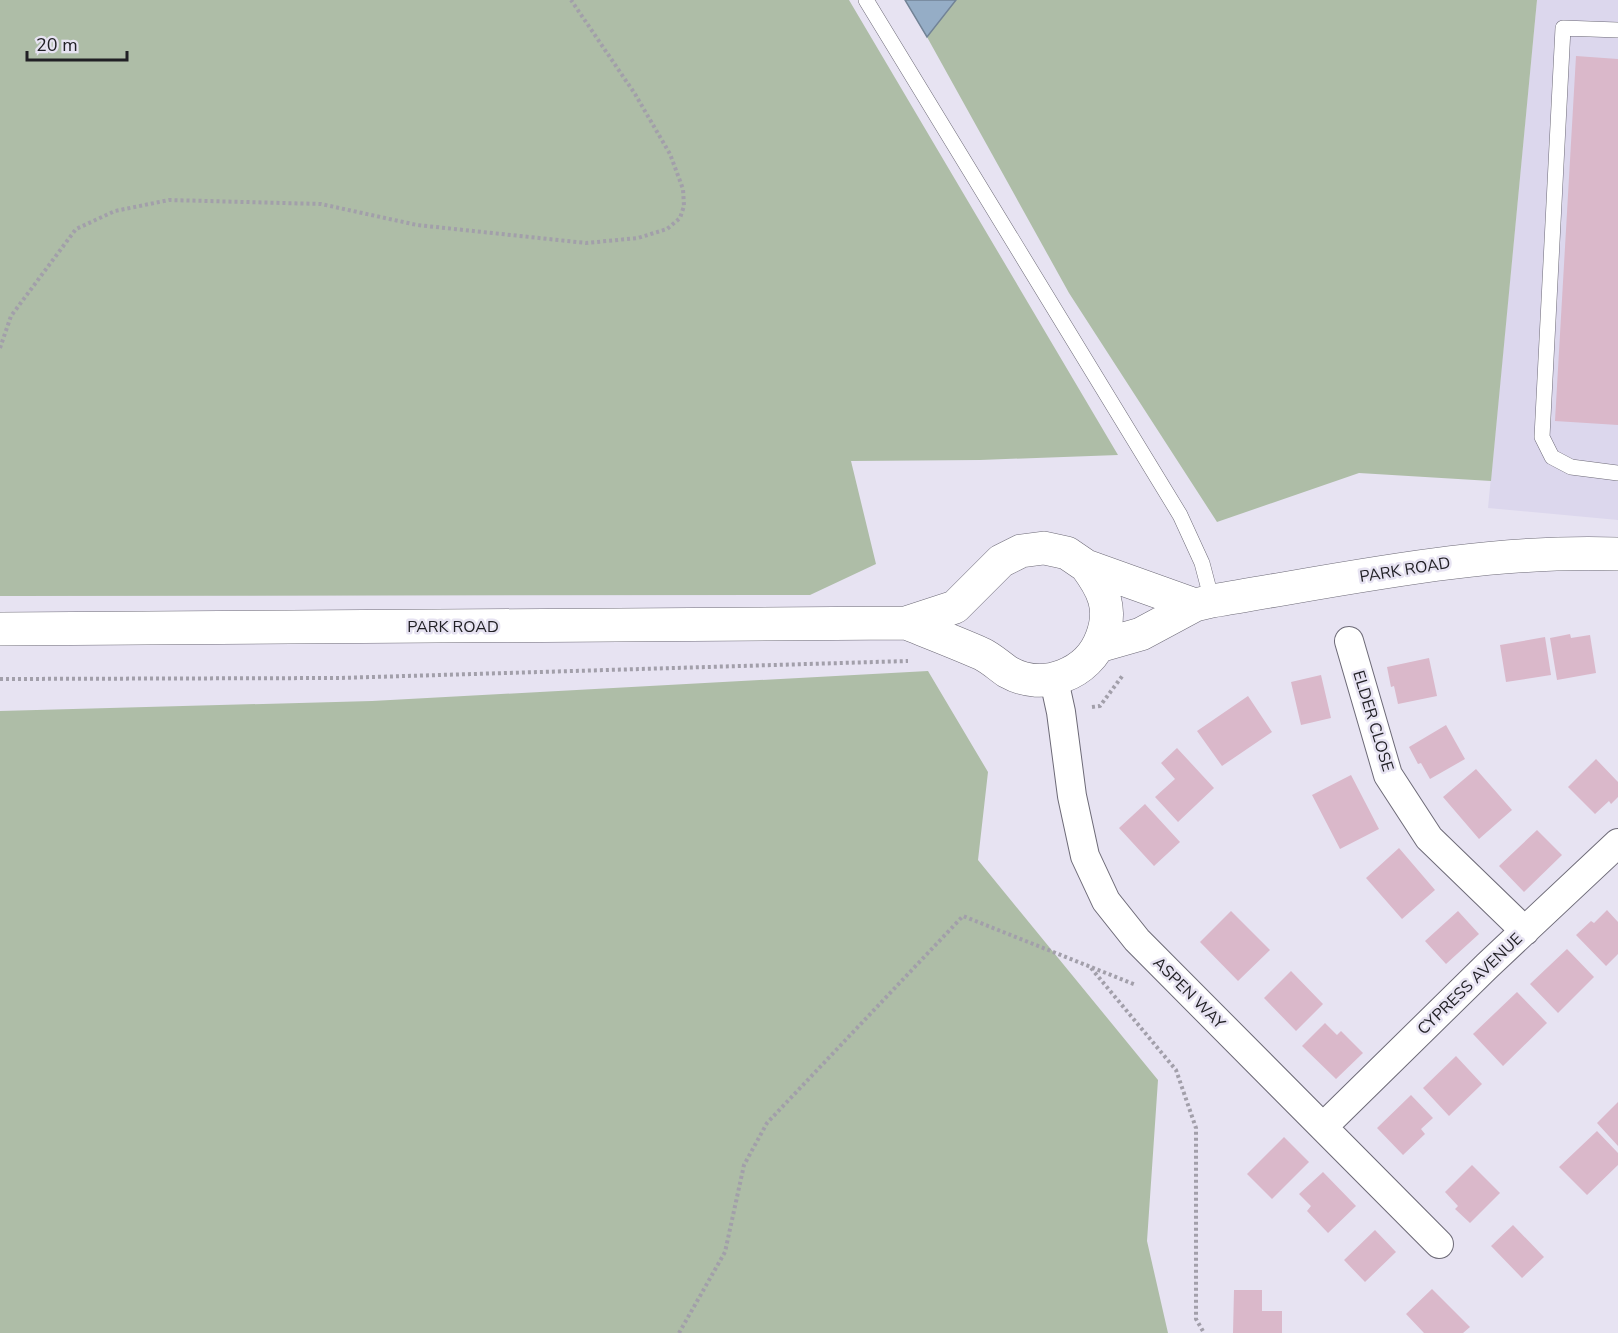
<svg xmlns="http://www.w3.org/2000/svg" width="1618" height="1333" font-family="'Nunito Sans',sans-serif">
	<rect width="100%" height="100%" fill="#e7e3f2"/>
	<path fill="#dcd7ed" d="M1537,0H1618V520L1488,508Z"/>
	<path fill="#aebda7" d="M0,0H849L1118,455L980,460L851,461L876,564L810,595L0,596Z
		M956,0H1537L1491,481L1359,473L1217,522L1069,293L927,37Z
		M928,671L988,772L978,860L1158,1080L1147,1241L1168,1333H0V711L372,701Z"/>
	<path fill="#95adc6" stroke="#728396" stroke-width="1.5" d="M905,0H956L927,37Z"/>
	<path fill="#dab8ca" d="M1576,56L1618,59V425L1555,421Z
		M1570,634L1571,638L1590,635L1596,673L1557,680L1550,638Z
		M1545,637L1551,675L1506,682L1500,645Z
		M1429,658L1437,696L1398,704L1394,686L1391,687L1387,667Z
		M1321,675L1331,718L1301,725L1291,682Z
		M1248,696L1272,732L1222,766L1197,731Z
		M1446,725L1465,759L1430,779L1421,763L1418,764L1409,747Z
		M1177,748L1214,788L1178,822L1155,797L1175,779L1161,763Z
		M1596,759L1618,782V797L1611,804L1609,801L1595,814L1568,787Z
		M1476,769L1512,810L1479,839L1443,797Z
		M1351,775L1379,829L1340,849L1312,795Z
		M1145,804L1180,842L1154,866L1119,828Z
		M1537,830L1562,855L1524,892L1499,866Z
		M1399,848L1435,890L1402,919L1366,878Z
		M1607,910L1618,922V954L1606,966L1576,935L1591,921L1594,923Z
		M1231,911L1270,950L1238,981L1200,942Z
		M1458,911L1479,934L1446,964L1425,941Z
		M1567,949L1594,977L1558,1013L1530,984Z
		M1291,971L1323,1004L1296,1031L1264,998Z
		M1517,992L1547,1023L1503,1066L1473,1034Z
		M1325,1023L1337,1035L1341,1031L1363,1053L1336,1079L1302,1046Z
		M1456,1056L1482,1084L1449,1116L1423,1088Z
		M1411,1095L1433,1118L1421,1129L1425,1134L1403,1155L1377,1128Z
		M1618,1102V1146L1597,1123Z
		M1597,1131L1618,1153V1165L1587,1195L1559,1167Z
		M1284,1137L1309,1162L1272,1199L1247,1174Z
		M1472,1165L1500,1193L1470,1223L1455,1209L1458,1206L1445,1192Z
		M1323,1172L1356,1206L1328,1233L1307,1211L1311,1206L1299,1194Z
		M1513,1225L1544,1257L1522,1278L1491,1246Z
		M1375,1230L1396,1252L1365,1282L1344,1260Z
		M1432,1289L1470,1327L1463,1333H1424L1406,1314Z
		M1234,1290H1262V1311H1282V1333H1233Z"/>
	<g fill="none" stroke-linecap="round" stroke-linejoin="round">
		<defs>
			<path id="service" d="M866,0L1180,515L1202,563L1212,601
				M1618,30L1563,28L1542,437L1552,457L1571,467L1618,473"/>
			<path id="minor" d="M1349,641L1388,775L1429,838L1525,931
				M1054,680L1061,712L1072,796L1085,856L1106,901L1137,940L1439,1244
				M1323,1127L1487,966L1618,843"/>
			<path id="secondary" d="M906,623C931,633 957,643 982,654C992,659 999,666 1008,672C1043,692 1089,674 1102,637C1113,608 1103,589 1086,566
				M0,629L906,623L955,607L1001,561L1021,551L1044,548L1067,553L1086,566L1195,605
				M1099,646L1141,634L1195,605L1212,601C1346,579 1482,549 1618,554"/>
		</defs>
		<use href="#service" stroke="#6d6a77" stroke-width="16"/>
		<use href="#minor" stroke="#6d6a77" stroke-width="30"/>
		<use href="#secondary" stroke="#6d6a77" stroke-width="34"/>
		<path stroke="#a29faa" stroke-width="4" stroke-dasharray="3 3" stroke-linecap="butt" d="M0,348L11,316L76,229L115,211L169,200L321,204L417,225L586,243L638,238L667,229L680,218L684,206L683,189L670,154L635,94L571,0
			M0,679L339,678L908,661
			M1092,707L1100,706L1123,675
			M1091,968L1176,1070L1196,1128V1319L1204,1333
			M679,1333L725,1252L744,1165L767,1123L963,916L1136,985"/>
		<use href="#service" stroke="#fff" stroke-width="15"/>
		<use href="#minor" stroke="#fff" stroke-width="28"/>
		<use href="#secondary" stroke="#fff" stroke-width="33"/>
	</g>
	<g text-anchor="middle" dominant-baseline="central" stroke-width="5" stroke-linejoin="round" paint-order="stroke">
		<g font-size="16" fill="#212025" stroke="#e7e3f2">
			<text transform="translate(1405 570) rotate(-9)">PARK ROAD</text>
			<text x="453" y="627">PARK ROAD</text>
			<text transform="translate(1373 721) rotate(73)">ELDER CLOSE</text>
			<text transform="translate(1470 984) rotate(-44)">CYPRESS AVENUE</text>
			<text transform="translate(1189 993) rotate(45)">ASPEN WAY</text>
		</g>
	</g>
	<path d="M27 51v9h100v-9" fill="none" stroke="#212025" stroke-width="3"/>
	<text x="36" y="51" font-size="18" fill="#212025" stroke="#e7e3f2" stroke-width="4.5" paint-order="stroke">20 m</text>
</svg>
